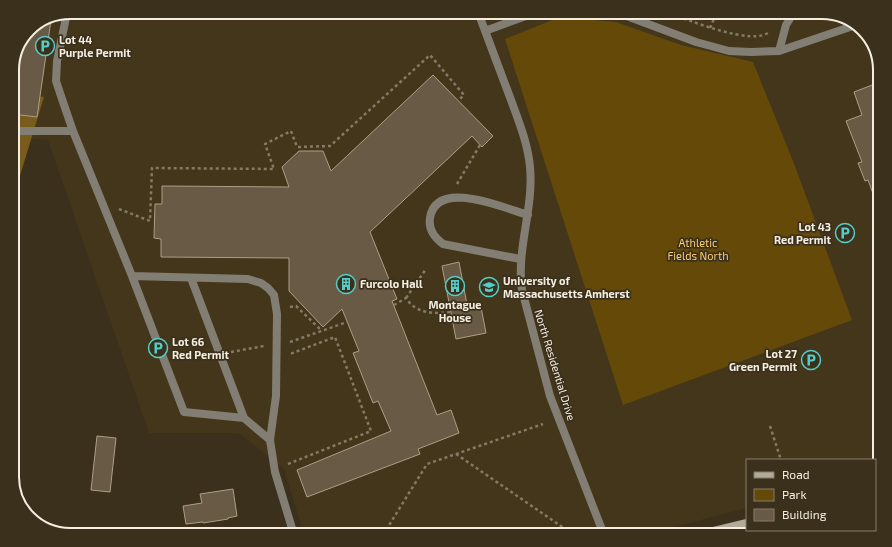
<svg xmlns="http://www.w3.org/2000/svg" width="892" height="547" viewBox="0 0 892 547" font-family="'Exo 2',sans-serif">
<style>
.built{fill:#44361a}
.green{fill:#644909}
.forest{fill:#795c1d}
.building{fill:#685a45;stroke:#ad9e88}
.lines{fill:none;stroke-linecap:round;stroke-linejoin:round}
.path{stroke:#837a68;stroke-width:2.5;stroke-dasharray:3 3;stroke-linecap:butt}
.service{stroke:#837e74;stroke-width:8}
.minor{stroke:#837e74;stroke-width:8}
.secondary{stroke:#b1aa99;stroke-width:8}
.labels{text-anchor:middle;stroke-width:3.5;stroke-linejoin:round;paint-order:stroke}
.poi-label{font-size:11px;font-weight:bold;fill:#f4ede0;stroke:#3b301c;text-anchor:start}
.park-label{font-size:11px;fill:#facd76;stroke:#3b301c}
.street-label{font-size:11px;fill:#f4ede0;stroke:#3b301c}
.rim{fill:none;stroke:#f4ede0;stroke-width:2}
</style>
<rect width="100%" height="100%" fill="#3b301c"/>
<path class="built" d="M70 12H822L851 20 872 41 880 66V473L875 474V460H747V508L643 535H304L284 469 239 433H149L48 140 12 137V66L29 29Z"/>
<path class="green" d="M560 17 616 22 681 45 753 62 793 161 852 320 623 405 505 39Z"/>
<path class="forest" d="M12 93 44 97 15 192 12 193Z"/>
<path class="building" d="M51 20 37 117 12 114V66L29 30Z
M433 75 493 136 482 147 472 136 370 232 397 299 392 301 437 415 451 410 459 433 418 449 420 454 307 497 297 470 391 431 378 401 373 403 353 353 359 351 342 309 323 327 289 291V258L161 257V239L154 238 155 204H162V186L289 187 282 167 299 151H323L331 171Z
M880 82V207H878L868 180 865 181 858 163 862 162 846 121 862 115 854 92Z
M459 262 468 310 481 307 486 333 456 339 442 266Z
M97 436 116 438 110 492 91 490Z
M233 489 237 516 228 518V519L203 523V522L186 524 183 506 202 503 200 494Z"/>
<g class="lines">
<path class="path" d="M667 12C685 19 756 48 770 31
M767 12 775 16
M710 28 717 12
M457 184 480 145
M119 209 150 221 152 168 274 169 265 144 291 131 297 147 330 146 430 55 464 95 458 101
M406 298 426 269
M394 305 406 298C416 314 434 314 451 312
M290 307 296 306 322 331
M290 342 347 322
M231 352 264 346
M770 426 781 460
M456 454 574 535
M288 464 371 431 335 337 290 354
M383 535 427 464 543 424"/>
<path class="service" d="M478 12C489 41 500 71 511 100 519 122 528 144 530 167 534 209 516 249 522 290L550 396 604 535
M616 12 696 42 729 51 751 52 779 51 856 25
M67 13 57 61 56 81 62 99 73 131 132 276 248 279 261 283 268 288 274 295 277 314 276 396 270 440 275 472 294 535
M485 31 537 12
M779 51 786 25 794 12
M12 131H73
M520 259 443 244C435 238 428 230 430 218 436 178 504 208 528 215
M132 276 184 412 244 418
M191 278 244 418 270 440"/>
<path class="minor" d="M736 526 738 535"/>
<path class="secondary" d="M875 488H877
M697 535 747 523"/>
</g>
<defs>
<g id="parking-ring" transform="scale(1)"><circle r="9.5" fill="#3b301c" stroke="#54cdc8" stroke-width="1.5"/><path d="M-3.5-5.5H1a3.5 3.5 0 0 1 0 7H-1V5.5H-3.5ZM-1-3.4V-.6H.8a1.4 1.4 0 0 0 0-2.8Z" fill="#54cdc8"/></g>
<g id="building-ring" transform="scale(1)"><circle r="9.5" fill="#3b301c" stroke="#54cdc8" stroke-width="1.5"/><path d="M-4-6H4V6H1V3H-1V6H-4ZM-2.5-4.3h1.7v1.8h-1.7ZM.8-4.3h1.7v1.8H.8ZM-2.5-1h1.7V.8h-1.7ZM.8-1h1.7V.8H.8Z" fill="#54cdc8"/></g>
<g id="university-ring" transform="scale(1)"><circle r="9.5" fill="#3b301c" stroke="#54cdc8" stroke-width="1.5"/><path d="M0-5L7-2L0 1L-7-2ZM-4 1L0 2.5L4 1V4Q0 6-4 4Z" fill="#54cdc8"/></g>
</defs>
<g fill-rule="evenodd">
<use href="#parking-ring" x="45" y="46"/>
<use href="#parking-ring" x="845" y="233"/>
<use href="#building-ring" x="346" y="284"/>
<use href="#building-ring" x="455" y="286"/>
<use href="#university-ring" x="489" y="287"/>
<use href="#parking-ring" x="158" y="348"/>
<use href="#parking-ring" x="811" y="360"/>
</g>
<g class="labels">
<g class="poi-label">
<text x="59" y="44">Lot 44<tspan x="59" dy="13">Purple Permit</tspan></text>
<text x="831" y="231" text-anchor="end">Lot 43<tspan x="831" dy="13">Red Permit</tspan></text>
<text x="503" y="285">University of<tspan x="503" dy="13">Massachusetts Amherst</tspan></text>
<text x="360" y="288">Furcolo Hall</text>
<text x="455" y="309" text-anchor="middle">Montague<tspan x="455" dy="13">House</tspan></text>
<text x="172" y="346">Lot 66<tspan x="172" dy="13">Red Permit</tspan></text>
<text x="797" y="358" text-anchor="end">Lot 27<tspan x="797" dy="13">Green Permit</tspan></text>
</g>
<g class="park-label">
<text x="698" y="247">Athletic<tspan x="698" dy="13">Fields North</tspan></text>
</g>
<g class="street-label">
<text transform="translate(555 365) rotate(73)" y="4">North Residential Drive</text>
</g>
</g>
<path d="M0 0H892V547H0ZM70 19H822A51 51 0 0 1 873 70V477A51 51 0 0 1 822 528H70A51 51 0 0 1 19 477V70A51 51 0 0 1 70 19Z" fill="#3b301c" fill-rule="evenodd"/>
<path class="rim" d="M70 19H822A51 51 0 0 1 873 70V477A51 51 0 0 1 822 528H70A51 51 0 0 1 19 477V70A51 51 0 0 1 70 19Z"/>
<rect x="746" y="459" width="130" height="72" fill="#3b301c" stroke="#857c6a"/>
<rect x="754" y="472" width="20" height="6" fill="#b1aa99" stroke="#857c6a"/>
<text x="782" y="479" font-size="12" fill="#f4ede0">Road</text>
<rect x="754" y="489" width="20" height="12" fill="#644909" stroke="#857c6a"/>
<text x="782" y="499" font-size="12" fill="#f4ede0">Park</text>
<rect x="754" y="509" width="20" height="12" fill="#685a45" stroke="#857c6a"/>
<text x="782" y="519" font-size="12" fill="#f4ede0">Building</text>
</svg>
